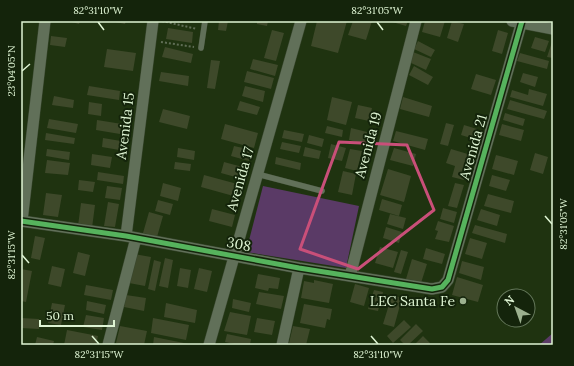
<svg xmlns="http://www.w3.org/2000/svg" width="574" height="366" viewBox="0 0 574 366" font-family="Lora,serif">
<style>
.green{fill:#5a3a66}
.building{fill:#3e492a}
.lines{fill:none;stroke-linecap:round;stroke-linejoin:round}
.service-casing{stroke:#39472f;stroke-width:6}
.minor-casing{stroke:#39472f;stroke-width:12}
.path{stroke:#606e56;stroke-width:2;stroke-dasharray:2 2;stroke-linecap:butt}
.service{stroke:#617059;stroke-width:5.5}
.minor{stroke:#617059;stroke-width:11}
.cycleway-casing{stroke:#14240b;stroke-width:8}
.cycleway{stroke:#56b35d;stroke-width:5}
.marked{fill:none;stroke:#c94f79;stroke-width:3;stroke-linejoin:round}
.ticks{fill:none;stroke:#dff5d4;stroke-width:1.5}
.poi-dot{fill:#9cb18f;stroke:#14240b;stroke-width:1.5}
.labels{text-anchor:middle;stroke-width:4;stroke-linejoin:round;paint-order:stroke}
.street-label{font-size:14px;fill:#dff5d4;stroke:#14240b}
.poi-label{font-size:14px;fill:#dff5d4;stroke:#14240b;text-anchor:end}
.neatline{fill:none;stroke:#dff5d4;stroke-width:1.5}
.ticks-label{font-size:10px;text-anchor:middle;fill:#dff5d4}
</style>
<rect width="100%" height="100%" fill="#1f3310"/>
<path class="green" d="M263 186 359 206 346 268 246 252Z
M553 333V345H539Z"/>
<path class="building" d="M68 21H80L79 24Z
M111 21H126L125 24Z
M219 21H228L226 31 218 30Z
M257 21H268L267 26 257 24Z
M317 21H347L338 53 311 46Z
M353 21H372L366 40 348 35Z
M389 21H408L406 26Z
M425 21H445L440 37 422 32Z
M452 21 464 24 458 42 447 38Z
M168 28 193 32 192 43 166 39Z
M272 30 284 33 276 61 264 58Z
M498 30 508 33 502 54 492 51Z
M51 36 67 38 65 47 50 45Z
M535 37 549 41 545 52 531 48Z
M553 39V58L547 57Z
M418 41 435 50 431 57 414 49Z
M165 47 193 54 191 63 162 57Z
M107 49 136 53 133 71 104 67Z
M413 52 431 59 426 70 409 62Z
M520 53 549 61 547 69 517 61Z
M253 59 278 65 275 76 250 69Z
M211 60 220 61 215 89 207 88Z
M414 66 433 77 428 85 409 75Z
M247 71 274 78 271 89 244 82Z
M161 72 189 76 188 86 159 81Z
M523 73 538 77 535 87 520 82Z
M476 74 496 80 491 95 471 89Z
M89 86 120 91 119 100 87 95Z
M245 86 265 91 263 102 242 96Z
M529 89 547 94 543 106 510 97 512 90 528 95Z
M54 96 74 100 73 108 52 105Z
M332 97 352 102 346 125 327 120Z
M403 97 432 106 429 117 400 109Z
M510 100 547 111 544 119 507 109Z
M240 101 260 107 257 115 237 110Z
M89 102 102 104 101 116 88 114Z
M358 105 372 108 369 121 355 118Z
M163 109 190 116 187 129 159 122Z
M505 113 525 119 523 126 503 120Z
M49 119 78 124 76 133 47 128Z
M97 120 122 124 120 134 96 130Z
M446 123 454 125 448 146 440 144Z
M21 124H22L24 170H21Z
M225 124 258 133 254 148 221 139Z
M502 124 524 130 521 141 499 135Z
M464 125 477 129 474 139 461 135Z
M327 126 343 130 342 137 325 133Z
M351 128 367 132 364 144 349 140Z
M284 130 304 134 302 142 282 138Z
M396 131 428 139 425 150 393 141Z
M46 133 75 138 74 144 45 140Z
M309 135 324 139 322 147 307 143Z
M103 138 127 142 125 151 102 147Z
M282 142 301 146 299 153 280 149Z
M331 144 346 148 342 161 328 158Z
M234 146 252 150 249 161 231 156Z
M305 147 321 151 319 159 303 156Z
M178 148 195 151 194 160 177 157Z
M394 148 416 154 413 166 390 160Z
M47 149 70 152 69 160 46 156Z
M350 149 362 151 357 171 345 168Z
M451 149 471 155 464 180 452 177 455 166 446 163Z
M535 153 548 157 543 174 530 170Z
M92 154 112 157 110 168 91 165Z
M496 155 518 161 514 175 492 169Z
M276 157 301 163 300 170 275 164Z
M47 160 70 163 68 175 45 173Z
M175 162 191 164 190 171 174 169Z
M224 162 250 169 246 180 221 173Z
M388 169 411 176 404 202 380 195Z
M343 171 356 174 352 195 338 192Z
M98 172 124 176 123 184 97 180Z
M204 175 241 185 237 197 201 187Z
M492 175 510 180 506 191 489 186Z
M79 180 95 182 93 192 78 190Z
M163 183 181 188 178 201 160 196Z
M455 183 464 185 457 208 448 206Z
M107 186 122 188 120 200 105 198Z
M46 193 62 195 58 217 43 215Z
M488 194 514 201 511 213 484 206Z
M382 199 402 205 399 216 379 210Z
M158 200 173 204 170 215 155 211Z
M108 202 119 204 115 227 104 226Z
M81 203 95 205 92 228 78 226Z
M443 208 457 212 454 223 440 219Z
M212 209 235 215 232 227 209 221Z
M481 209 500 215 497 226 477 220Z
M149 212 163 216 157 237 143 233Z
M390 214 406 218 403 229 387 224Z
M438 221 454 226 449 242 435 239 438 231 435 230Z
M475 225 507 234 505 243 472 233Z
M386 227 402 232 399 243 383 238Z
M35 236 45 238 40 260 31 258Z
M470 238 487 243 482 259 465 254Z
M380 247 398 252 393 268 375 263Z
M426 248 445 254 442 264 423 259Z
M401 250 408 252 401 274 394 272Z
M78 252 90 255 85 276 73 273Z
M134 254 151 257 145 286 129 283Z
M165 258 173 260 168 288 159 286Z
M412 259 427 264 421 283 406 279Z
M154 260 161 262 155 291 148 289Z
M462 261 484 267 481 280 459 273Z
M52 266 65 269 61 287 48 284Z
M180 268 191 270 188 288 177 286Z
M199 268 212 271 207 292 194 289Z
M21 269 32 271 26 302 21 301Z
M258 274 280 278 278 289 269 288 268 291 255 288Z
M457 277 483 285 478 302 452 295Z
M314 280 333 284 329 303 301 298 304 281 314 283Z
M355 284 369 288 364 306 350 302Z
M86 285 113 290 111 300 84 295Z
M374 290 383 292 378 311 368 309Z
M259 292 284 296 281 309 256 304Z
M126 295 146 298 144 311 124 307Z
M392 295 402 298 394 327 383 324Z
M233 299 251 303 249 312 232 308Z
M87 301 106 305 104 314 86 310Z
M52 303 65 305 61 325 48 323Z
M166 303 197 310 195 323 164 317Z
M304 304 332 309 330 320 327 319 325 328 300 323Z
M230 312 251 316 247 335 224 331Z
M86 315 104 318 102 330 83 327Z
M21 318 39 319V329L21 328Z
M153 318 189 325 186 340 151 333Z
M257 318 275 321 272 335 254 332Z
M404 320 411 327 393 343 387 336Z
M416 324 423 331 408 345H405L400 340Z
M120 326 147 331 144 345H124L116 343Z
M293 326 310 329 306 345 289 343Z
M67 330 98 336 96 345H64Z
M227 334 251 339 250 345H239L225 342Z
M423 336 430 343 428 345H414Z
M37 337 54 341 53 345H35Z
M154 337 189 344V345H153Z"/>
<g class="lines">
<g class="service-casing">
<path id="service" d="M201 48 205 21
M257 174 322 191"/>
</g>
<g class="minor-casing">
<path id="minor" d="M512 21 553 29
M21 221 126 236 299 268 432 289 442 287 448 280 522 21
M22 221 45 21
M126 236 153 21
M350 276 416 21
M108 345 136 238
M209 345 301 21
M282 345 299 268"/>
</g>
<path class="path" d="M162 21 197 29
M161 42 194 47"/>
<use href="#service" class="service"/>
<use href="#minor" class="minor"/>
<g class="cycleway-casing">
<path id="cycleway" d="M21 221 126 236 299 268 432 289 442 287 448 280 522 21"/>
</g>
<use href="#cycleway" class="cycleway"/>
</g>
<path class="marked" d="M339 142 407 145 434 210 358 269 300 249Z"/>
<path class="ticks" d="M98 22 104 30M377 22 383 30M22 71 30 64M545 216 552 224M22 255 29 263M92 336 99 344M371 336 378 344"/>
<circle class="poi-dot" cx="463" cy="301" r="4"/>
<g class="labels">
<g class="street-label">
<text transform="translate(125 126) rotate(-83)" y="5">Avenida 15</text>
<text transform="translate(368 145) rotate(-75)" y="5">Avenida 19</text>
<text transform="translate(473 147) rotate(-74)" y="5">Avenida 21</text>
<text transform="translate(240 179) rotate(-74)" y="5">Avenida 17</text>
<text transform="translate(239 244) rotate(11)" y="5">308</text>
</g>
<g class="poi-label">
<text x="455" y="306">LEC Santa Fe</text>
</g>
</g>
<rect width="574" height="366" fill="none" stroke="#14240b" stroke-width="44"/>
<g transform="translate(516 308) rotate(319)"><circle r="19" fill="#14240b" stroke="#65785b"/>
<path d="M0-3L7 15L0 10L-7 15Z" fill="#9cb18f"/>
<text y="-6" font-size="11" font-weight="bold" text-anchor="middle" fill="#dff5d4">N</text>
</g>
<path d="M40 320v6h74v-6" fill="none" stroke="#dff5d4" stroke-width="2"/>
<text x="46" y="320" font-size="12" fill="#dff5d4" stroke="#14240b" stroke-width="3" paint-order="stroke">50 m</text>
<rect x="22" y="22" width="530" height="322" class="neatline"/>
<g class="ticks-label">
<text x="98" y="14">82°31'10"W</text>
<text x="377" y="14">82°31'05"W</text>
<text transform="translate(11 71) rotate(-90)" y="4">23°04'05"N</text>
<text transform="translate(563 224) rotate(-90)" y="4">82°31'05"W</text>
<text transform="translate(11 255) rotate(-90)" y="4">82°31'15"W</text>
<text x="99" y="358">82°31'15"W</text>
<text x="378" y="358">82°31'10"W</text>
</g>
</svg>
